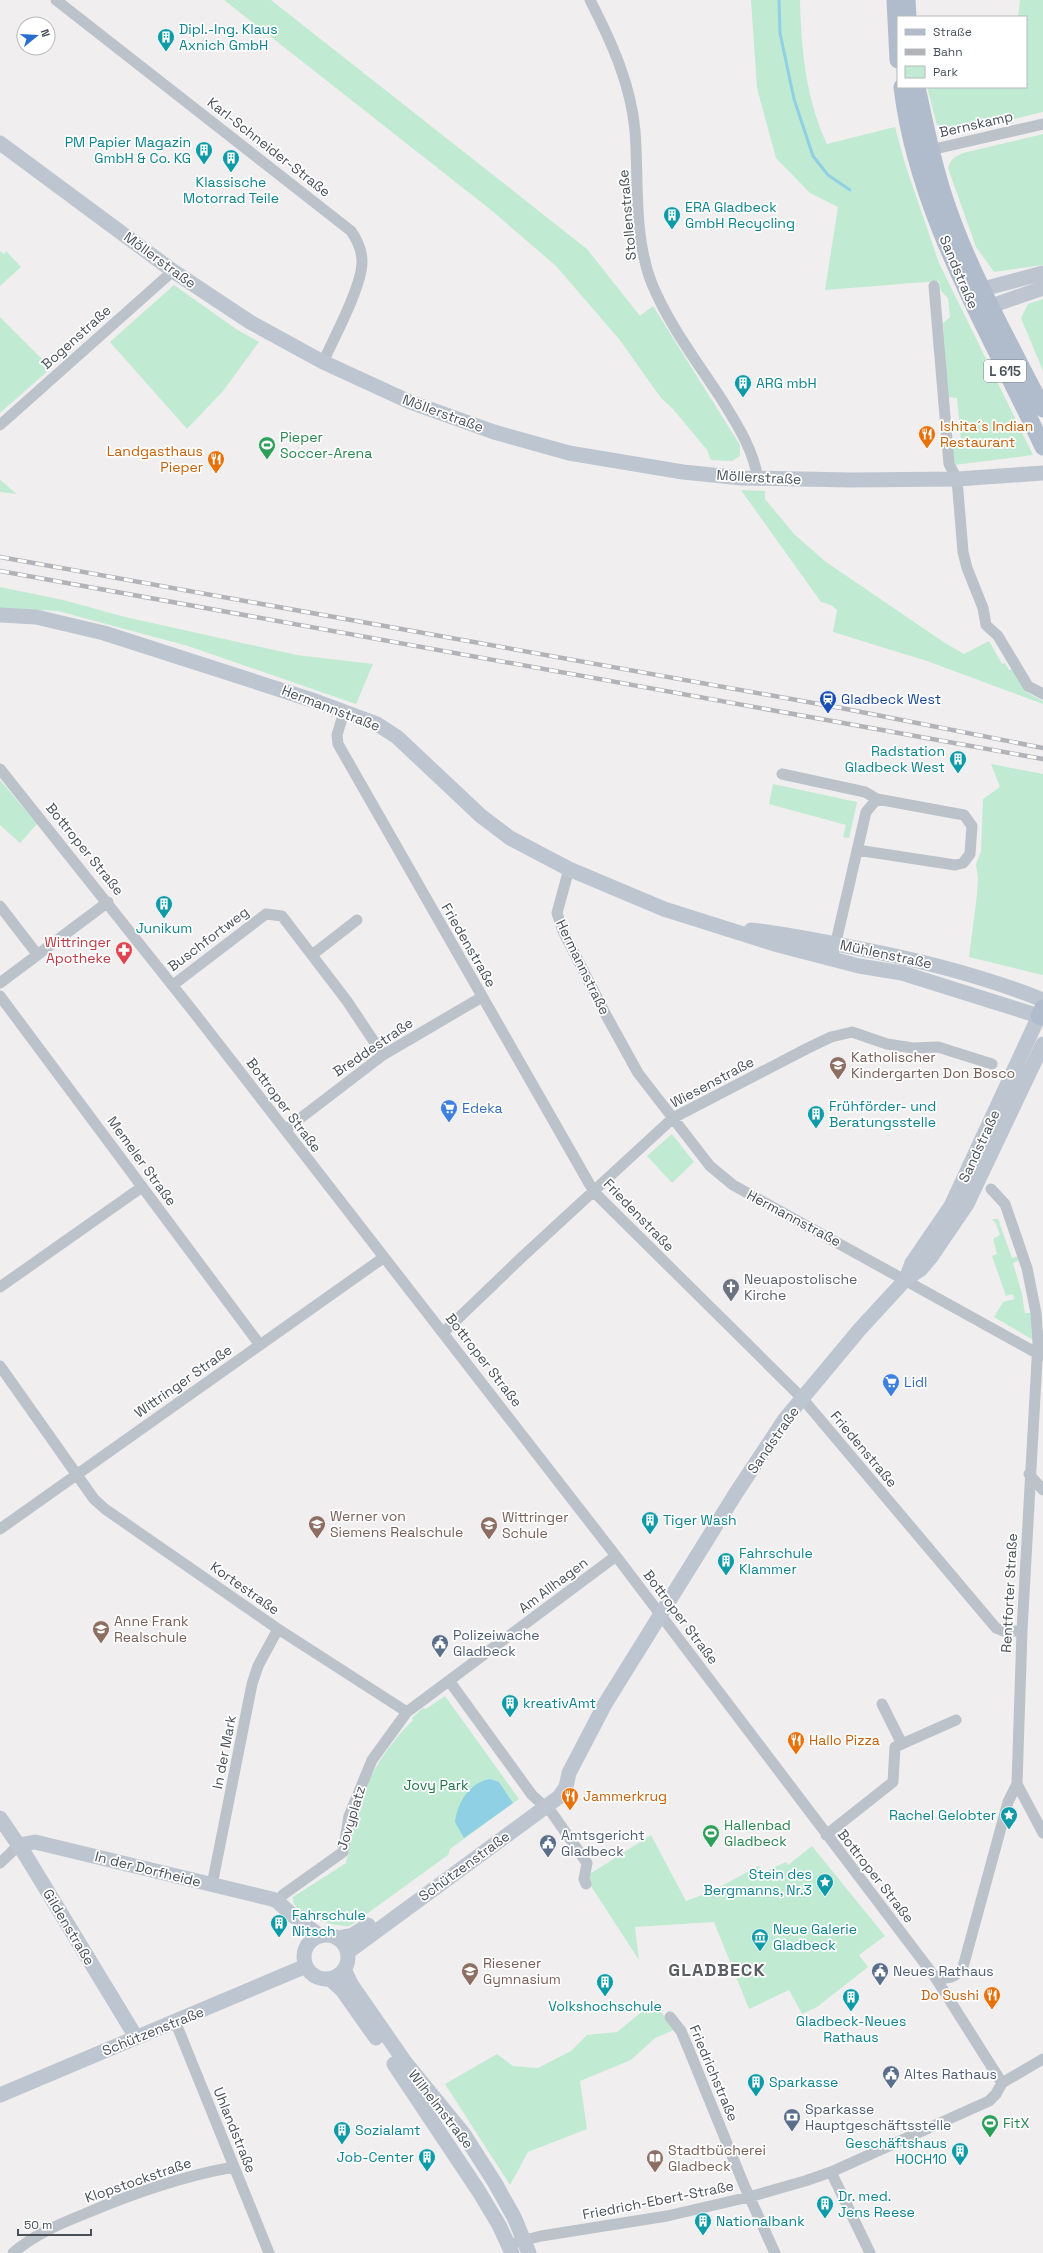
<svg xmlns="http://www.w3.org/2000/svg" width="1043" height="2253" viewBox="0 0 1043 2253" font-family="'Space Grotesk',sans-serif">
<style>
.green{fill:#c0ebd2}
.water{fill:#90d0e4}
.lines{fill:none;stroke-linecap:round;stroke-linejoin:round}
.stream{stroke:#90d0e4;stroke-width:3}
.street{stroke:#bbc2ca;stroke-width:11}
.secondary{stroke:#bdc6d0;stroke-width:15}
.primary{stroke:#b0bccb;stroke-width:17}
.rail-casing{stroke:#b1b3b8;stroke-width:4.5}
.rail{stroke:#fff;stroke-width:3;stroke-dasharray:9;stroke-linecap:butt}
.labels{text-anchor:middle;stroke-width:3.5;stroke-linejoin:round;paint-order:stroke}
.shield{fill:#fff;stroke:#7f858c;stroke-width:1}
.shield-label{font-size:13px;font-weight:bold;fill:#48515a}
.culture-label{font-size:14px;fill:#0d838f;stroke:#fff;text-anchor:start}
.street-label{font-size:14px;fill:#48515a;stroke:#fff}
.food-label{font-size:14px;fill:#c56008;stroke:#fff;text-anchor:start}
.leisure-label{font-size:14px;fill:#27864d;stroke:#fff;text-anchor:start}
.transit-label{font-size:14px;fill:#164399;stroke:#fff;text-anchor:start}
.health-label{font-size:14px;fill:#be3a42;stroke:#fff;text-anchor:end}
.education-label{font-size:14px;fill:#785e54;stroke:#fff;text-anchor:start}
.shop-label{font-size:14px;fill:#366cbe;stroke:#fff;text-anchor:start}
.worship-label{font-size:14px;fill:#5b616d;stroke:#fff;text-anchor:start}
.service-label{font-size:14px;fill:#4e5e75;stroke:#fff;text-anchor:start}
.park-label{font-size:14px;fill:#1e754c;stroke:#fff}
.district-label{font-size:18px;font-weight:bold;letter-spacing:1px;fill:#5b5e62;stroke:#fff}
</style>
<rect width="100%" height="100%" fill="#f0eeee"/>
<path class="green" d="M224 0H271L587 249 640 316 653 306 740 445V456L732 461 711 460 707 450 673 409 661 398 619 339 556 266 491 210Z
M751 0H800C801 48 806 100 827 144L895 127 906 167 939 263 1033 455 954 465 950 443 961 442 957 398 948 397 943 323 950 317 948 298 941 291 939 281 825 290 838 207 810 193 776 158 757 88Z
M1020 0H1043V112C1018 117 958 138 937 125L927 87H1026V17H1018Z
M1043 134V265L994 272 976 247 948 168C951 159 954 157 963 153Z
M0 251 4 254 6 251 21 267 0 286Z
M174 285 236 329 259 342 223 391 187 429 110 342Z
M1043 299V371L1021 318 1028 304Z
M0 317 51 368 0 413Z
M0 480 17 494 0 492Z
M741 490 765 491V499L795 535 826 562 945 643 964 654 989 641 1002 664 1005 663 1009 670 1012 669 1028 693 1043 701V704L927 661 833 632 837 610 831 605 821 602Z
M0 587 63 600 125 617 297 655 373 664 356 704 188 646 58 611 0 608Z
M991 764 1043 774V975L969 957 977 895 978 879 976 864 981 852 983 799 1000 787Z
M0 780 37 824 20 843 0 825Z
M773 784 857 802 849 838 843 837 846 825 769 804Z
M672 1134 694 1162 672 1183 647 1156Z
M992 1219H998L1012 1258 1019 1256 1020 1260 1013 1263 1022 1294 1025 1313H1032L1035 1341 994 1317 1003 1302 1014 1299 1013 1294 1006 1296 992 1256 997 1254 993 1239 1000 1235 996 1224Z
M445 1696 519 1799 450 1849 448 1855 350 1926C336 1927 290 1916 293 1897L346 1863C351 1843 353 1822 360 1803 370 1771 390 1743 413 1720L412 1718 423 1708 426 1709Z
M651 1835 686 1901 710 1892 759 1866 764 1872 786 1862 788 1865 812 1846 885 1936 859 1955 868 1967 817 2007 802 2014 789 1990 749 2009 714 1922 635 1927 639 1960 585 1877Z
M654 2002 674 2030 655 2038 631 2060 580 2081 587 2129 528 2152 510 2185 445 2084 497 2054 513 2066 538 2068 571 2051 587 2035 617 2032Z"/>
<path class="water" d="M490 1779 499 1782 513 1803 464 1838 455 1822C457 1803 470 1782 490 1779Z"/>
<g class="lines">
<path class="stream" d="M779 0 780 33 794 99 813 156 828 175 850 190"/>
<path class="street" d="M56 0 351 231C358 241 362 250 362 262 362 286 334 338 323 362
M590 0C611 41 631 84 635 131 639 181 633 236 652 284 669 325 698 363 722 400 738 426 753 449 758 479
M926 151 1043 124
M934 286 949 464 957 479 963 552 967 568 983 608 986 625 998 636 1028 686 1043 694
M0 425 173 271
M344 712 337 735 338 744 594 1192 802 1398 996 1628 1003 1631H1022
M0 769 196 1015 616 1556 935 1977 1002 2083
M782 774 865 792 877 799 964 815 972 826 970 854 963 863 955 865 857 850
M569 869 557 913 563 931 606 1015 638 1073 710 1166 733 1185 760 1200 1042 1356
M0 906 37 954
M312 955 357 920
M832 959 866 812 877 799
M0 983 108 902
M173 985 266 914 282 916 347 1001 383 1055
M0 996 260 1345
M285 1130 383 1055 482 997
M0 1287 142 1187
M444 1332 521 1258 673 1118 808 1048 831 1037 852 1032 887 1044 913 1048 938 1047 992 1064
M0 1366 77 1475 94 1499 105 1509 275 1627 407 1712
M1029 1474 1043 1490
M0 1529 383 1258
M450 1682 532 1795 552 1813 587 1863 584 1879 586 1884
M882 1704 902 1744
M1017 1784 1043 1833
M826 1835 893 1782 895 1747 956 1720
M0 1863 19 1845
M212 1885 252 1684 258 1666 278 1629
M277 1901 284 1894 343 1852 349 1816 372 1760 407 1712 616 1556
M935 1977C947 1979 955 1979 963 1967L1008 1802 1017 1784 1022 1631 1038 1342 1036 1313 1027 1268 1005 1204 991 1189
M670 2017 681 2031 689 2050 744 2185 775 2253
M175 2021 269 2253
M831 2172 870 2253
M517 2242 541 2236 667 2216 749 2197 805 2181 831 2172 989 2101 996 2094 1002 2083 1043 2059
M13 2253C34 2235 57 2225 82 2215 131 2194 182 2176 234 2167"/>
<path class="secondary" d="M0 143 173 271 250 322 323 362 410 402 494 432 569 453 683 472 742 478 851 480 957 479 1043 473
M1043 273 983 289 973 302 991 306 1043 288
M0 615 36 617 104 633 315 701 377 724 397 737 481 816 510 838 569 869 664 909 778 945 859 966 902 973 1039 1016 951 1206 912 1263 906 1279
M751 930C786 934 821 941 856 948 920 960 983 976 1043 1000
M0 1818 26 1856 136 2037
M19 1845 35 1842 272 1899 277 1901 291 1914 320 1936
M304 1957a22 22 0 1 1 44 0a22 22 0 1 1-44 0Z
M338 1938 353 1935 368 1925
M348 1952 559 1797 566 1787 569 1773 605 1704 736 1493 785 1419 860 1329 906 1279 921 1269 931 1257 967 1204 1043 1044
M344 1969 351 1984 405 2062 463 2133 495 2183 514 2217 529 2253
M330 1979 342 1990 376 2038
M394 2064 478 2190 499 2225 512 2253
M0 2095 306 1966"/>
<path class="primary" d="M895 0 898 60
M907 0 908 17
M902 87C917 215 990 332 1043 447
M917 87C926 128 934 169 948 208 972 277 1010 343 1043 409
M1043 1008 1039 1016 1043 1017"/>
<g class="rail-casing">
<path id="rail" d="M0 557 841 708 1043 748
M0 571 1043 759"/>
</g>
<use href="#rail" class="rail"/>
</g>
<defs>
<g id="building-pin" transform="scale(0.9)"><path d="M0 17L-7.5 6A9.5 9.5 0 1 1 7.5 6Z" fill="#0f9aa8" stroke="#fff"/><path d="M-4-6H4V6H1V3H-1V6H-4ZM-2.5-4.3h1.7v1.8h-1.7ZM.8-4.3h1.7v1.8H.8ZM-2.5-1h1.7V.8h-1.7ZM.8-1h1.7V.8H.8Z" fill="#fff"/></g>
<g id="restaurant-pin" transform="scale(0.9)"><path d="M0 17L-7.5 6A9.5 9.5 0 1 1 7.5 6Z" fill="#e8710a" stroke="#fff"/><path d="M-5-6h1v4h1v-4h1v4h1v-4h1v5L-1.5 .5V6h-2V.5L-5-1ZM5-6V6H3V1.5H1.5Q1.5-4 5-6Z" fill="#fff"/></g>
<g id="stadium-pin" transform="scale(0.9)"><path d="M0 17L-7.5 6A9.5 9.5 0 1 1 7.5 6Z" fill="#2e9e5b" stroke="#fff"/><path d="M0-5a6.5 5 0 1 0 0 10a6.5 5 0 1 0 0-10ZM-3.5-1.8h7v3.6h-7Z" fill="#fff"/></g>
<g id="station-pin" transform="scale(0.9)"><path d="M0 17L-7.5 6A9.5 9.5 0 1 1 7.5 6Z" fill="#1a4fb4" stroke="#fff"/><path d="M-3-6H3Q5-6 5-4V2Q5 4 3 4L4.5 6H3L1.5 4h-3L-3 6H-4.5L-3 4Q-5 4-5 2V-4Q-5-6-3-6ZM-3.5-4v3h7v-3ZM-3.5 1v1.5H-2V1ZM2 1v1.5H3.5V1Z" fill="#fff"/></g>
<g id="pharmacy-pin" transform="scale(0.9)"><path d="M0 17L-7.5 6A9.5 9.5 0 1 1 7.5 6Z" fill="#e0444e" stroke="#fff"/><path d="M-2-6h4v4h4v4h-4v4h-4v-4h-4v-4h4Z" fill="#fff"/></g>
<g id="school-pin" transform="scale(0.9)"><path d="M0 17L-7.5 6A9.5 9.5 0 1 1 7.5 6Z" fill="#8d6e63" stroke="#fff"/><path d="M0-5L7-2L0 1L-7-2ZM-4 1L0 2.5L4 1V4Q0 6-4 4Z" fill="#fff"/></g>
<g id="supermarket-pin" transform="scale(0.9)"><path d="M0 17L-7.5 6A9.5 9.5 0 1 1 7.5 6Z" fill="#3f7fe0" stroke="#fff"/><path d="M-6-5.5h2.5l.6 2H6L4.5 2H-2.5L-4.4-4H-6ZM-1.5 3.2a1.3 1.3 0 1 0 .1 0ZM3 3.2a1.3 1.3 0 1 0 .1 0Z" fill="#fff"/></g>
<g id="church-pin" transform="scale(0.9)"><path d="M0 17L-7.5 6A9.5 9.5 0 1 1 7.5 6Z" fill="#6b7280" stroke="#fff"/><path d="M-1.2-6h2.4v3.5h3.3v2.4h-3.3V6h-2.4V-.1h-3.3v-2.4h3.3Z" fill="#fff"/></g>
<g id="civic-pin" transform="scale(0.9)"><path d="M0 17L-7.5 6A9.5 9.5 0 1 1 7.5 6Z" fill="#5c6f8a" stroke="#fff"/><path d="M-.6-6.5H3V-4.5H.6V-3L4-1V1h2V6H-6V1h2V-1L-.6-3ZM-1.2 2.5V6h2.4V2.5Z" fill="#fff"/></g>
<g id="sight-pin" transform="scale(0.9)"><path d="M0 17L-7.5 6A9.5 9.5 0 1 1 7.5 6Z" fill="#0f9aa8" stroke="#fff"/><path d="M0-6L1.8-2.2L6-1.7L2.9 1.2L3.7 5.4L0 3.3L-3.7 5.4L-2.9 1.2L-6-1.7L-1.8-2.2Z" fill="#fff"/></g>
<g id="museum-pin" transform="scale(0.9)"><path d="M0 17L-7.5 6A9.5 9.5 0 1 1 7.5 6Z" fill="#0f9aa8" stroke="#fff"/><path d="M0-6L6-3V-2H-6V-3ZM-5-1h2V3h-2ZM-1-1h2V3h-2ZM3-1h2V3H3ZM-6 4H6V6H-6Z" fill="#fff"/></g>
<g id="bank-pin" transform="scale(0.9)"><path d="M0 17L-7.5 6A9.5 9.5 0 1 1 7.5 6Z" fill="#5c6f8a" stroke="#fff"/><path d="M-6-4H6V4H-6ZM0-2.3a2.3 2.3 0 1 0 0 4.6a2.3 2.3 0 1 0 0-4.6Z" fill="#fff"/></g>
<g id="library-pin" transform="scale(0.9)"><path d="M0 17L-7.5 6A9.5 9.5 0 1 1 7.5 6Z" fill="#8d6e63" stroke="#fff"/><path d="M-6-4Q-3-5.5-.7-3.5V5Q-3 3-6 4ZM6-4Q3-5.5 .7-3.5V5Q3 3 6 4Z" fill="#fff"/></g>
</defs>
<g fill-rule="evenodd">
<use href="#building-pin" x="166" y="37"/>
<use href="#building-pin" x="204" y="150"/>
<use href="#building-pin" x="231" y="158"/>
<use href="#building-pin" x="672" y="215"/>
<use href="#building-pin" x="743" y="383"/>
<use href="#restaurant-pin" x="927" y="434"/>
<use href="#stadium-pin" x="267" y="445"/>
<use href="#restaurant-pin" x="216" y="459"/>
<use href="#station-pin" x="828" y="699"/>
<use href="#building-pin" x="958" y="759"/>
<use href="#building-pin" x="164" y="904"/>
<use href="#pharmacy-pin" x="124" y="950"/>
<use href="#school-pin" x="838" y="1065"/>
<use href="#supermarket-pin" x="449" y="1108"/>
<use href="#building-pin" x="816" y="1114"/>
<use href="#church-pin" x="731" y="1287"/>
<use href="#supermarket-pin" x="891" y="1382"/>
<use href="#building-pin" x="650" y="1520"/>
<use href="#school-pin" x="317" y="1524"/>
<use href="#school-pin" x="489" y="1525"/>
<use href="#building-pin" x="726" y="1561"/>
<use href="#school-pin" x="101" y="1629"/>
<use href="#civic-pin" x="440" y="1643"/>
<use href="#building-pin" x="510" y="1703"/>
<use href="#restaurant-pin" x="796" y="1740"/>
<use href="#restaurant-pin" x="570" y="1796"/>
<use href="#sight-pin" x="1009" y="1815"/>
<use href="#stadium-pin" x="711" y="1833"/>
<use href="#civic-pin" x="548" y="1843"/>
<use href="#sight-pin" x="825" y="1882"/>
<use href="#building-pin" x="279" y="1923"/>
<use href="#museum-pin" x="760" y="1937"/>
<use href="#school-pin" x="470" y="1971"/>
<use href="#civic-pin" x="880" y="1971"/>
<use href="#building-pin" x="605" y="1982"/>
<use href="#restaurant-pin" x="992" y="1995"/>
<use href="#building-pin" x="851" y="1997"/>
<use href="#civic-pin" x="891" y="2074"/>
<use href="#building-pin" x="756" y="2082"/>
<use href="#bank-pin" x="792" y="2117"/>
<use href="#stadium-pin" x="990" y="2123"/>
<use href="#building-pin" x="342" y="2130"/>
<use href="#building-pin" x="960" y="2151"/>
<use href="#building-pin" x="427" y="2157"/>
<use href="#library-pin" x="655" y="2158"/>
<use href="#building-pin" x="825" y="2204"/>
<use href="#building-pin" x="703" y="2221"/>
</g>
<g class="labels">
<rect class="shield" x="984" y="360" width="42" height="22" rx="3"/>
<g class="shield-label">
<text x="1005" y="376">L 615</text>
</g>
<g class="culture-label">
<text x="179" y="34">Dipl.-Ing. Klaus<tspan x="179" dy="16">Axnich GmbH</tspan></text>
<text x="191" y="147" text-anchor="end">PM Papier Magazin<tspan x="191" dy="16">GmbH &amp; Co. KG</tspan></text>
<text x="231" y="187" text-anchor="middle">Klassische<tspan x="231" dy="16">Motorrad Teile</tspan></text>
<text x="685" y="212">ERA Gladbeck<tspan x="685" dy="16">GmbH Recycling</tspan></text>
<text x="756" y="388">ARG mbH</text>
<text x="945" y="756" text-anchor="end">Radstation<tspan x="945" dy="16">Gladbeck West</tspan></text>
<text x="164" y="933" text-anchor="middle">Junikum</text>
<text x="829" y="1111">Frühförder- und<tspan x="829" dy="16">Beratungsstelle</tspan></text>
<text x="663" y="1525">Tiger Wash</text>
<text x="739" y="1558">Fahrschule<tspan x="739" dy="16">Klammer</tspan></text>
<text x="523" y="1708">kreativAmt</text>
<text x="996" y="1820" text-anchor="end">Rachel Gelobter</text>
<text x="812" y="1879" text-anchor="end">Stein des<tspan x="812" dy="16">Bergmanns, Nr.3</tspan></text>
<text x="292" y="1920">Fahrschule<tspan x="292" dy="16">Nitsch</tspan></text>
<text x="773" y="1934">Neue Galerie<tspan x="773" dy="16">Gladbeck</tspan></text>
<text x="605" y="2011" text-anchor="middle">Volkshochschule</text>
<text x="851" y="2026" text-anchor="middle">Gladbeck-Neues<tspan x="851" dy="16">Rathaus</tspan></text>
<text x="769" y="2087">Sparkasse</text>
<text x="355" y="2135">Sozialamt</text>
<text x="947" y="2148" text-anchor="end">Geschäftshaus<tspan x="947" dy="16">HOCH10</tspan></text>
<text x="414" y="2162" text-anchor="end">Job-Center</text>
<text x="838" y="2201">Dr. med.<tspan x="838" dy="16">Jens Reese</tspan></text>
<text x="716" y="2226">Nationalbank</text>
</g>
<g class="street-label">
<text transform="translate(976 124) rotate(-13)" y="5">Bernskamp</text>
<text transform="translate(269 147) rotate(38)" y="5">Karl-Schneider-Straße</text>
<text transform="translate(627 215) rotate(-95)" y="5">Stollenstraße</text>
<text transform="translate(160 260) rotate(36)" y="5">Möllerstraße</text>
<text transform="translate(959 272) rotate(67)" y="5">Sandstraße</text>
<text transform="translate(76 337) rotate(-42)" y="5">Bogenstraße</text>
<text transform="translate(443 413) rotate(20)" y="5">Möllerstraße</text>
<text transform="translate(759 477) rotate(3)" y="5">Möllerstraße</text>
<text transform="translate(331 708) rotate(21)" y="5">Hermannstraße</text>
<text transform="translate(85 849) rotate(51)" y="5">Bottroper Straße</text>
<text transform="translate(208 939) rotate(-37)" y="5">Buschfortweg</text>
<text transform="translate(469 945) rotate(60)" y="5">Friedenstraße</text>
<text transform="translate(886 954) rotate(12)" y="5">Mühlenstraße</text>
<text transform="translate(583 967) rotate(64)" y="5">Hermannstraße</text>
<text transform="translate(373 1047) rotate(-34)" y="5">Breddestraße</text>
<text transform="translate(712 1082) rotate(-28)" y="5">Wiesenstraße</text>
<text transform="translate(284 1105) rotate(53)" y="5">Bottroper Straße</text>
<text transform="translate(979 1146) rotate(-65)" y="5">Sandstraße</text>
<text transform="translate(142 1161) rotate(54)" y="5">Memeler Straße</text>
<text transform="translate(639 1215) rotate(46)" y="5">Friedenstraße</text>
<text transform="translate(794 1218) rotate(28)" y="5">Hermannstraße</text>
<text transform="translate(484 1360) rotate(52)" y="5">Bottroper Straße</text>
<text transform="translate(183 1381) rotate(-35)" y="5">Wittringer Straße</text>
<text transform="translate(773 1440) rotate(-55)" y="5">Sandstraße</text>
<text transform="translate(864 1449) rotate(50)" y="5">Friedenstraße</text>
<text transform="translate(553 1585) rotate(-37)" y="5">Am Allhagen</text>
<text transform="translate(245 1588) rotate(35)" y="5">Kortestraße</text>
<text transform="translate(1009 1593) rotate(-87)" y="5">Rentforter Straße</text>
<text transform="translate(681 1617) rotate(53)" y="5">Bottroper Straße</text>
<text transform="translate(224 1752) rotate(-79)" y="5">In der Mark</text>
<text transform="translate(351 1818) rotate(-73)" y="5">Jovyplatz</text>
<text transform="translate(464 1866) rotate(-36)" y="5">Schützenstraße</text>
<text transform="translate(148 1869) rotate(14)" y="5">In der Dorfheide</text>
<text transform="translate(876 1876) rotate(52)" y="5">Bottroper Straße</text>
<text transform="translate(69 1927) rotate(59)" y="5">Gildenstraße</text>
<text transform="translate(153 2031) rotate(-22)" y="5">Schützenstraße</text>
<text transform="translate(714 2073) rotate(67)" y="5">Friedrichstraße</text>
<text transform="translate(441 2109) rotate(52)" y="5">Wilhelmstraße</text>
<text transform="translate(235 2130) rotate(68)" y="5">Uhlandstraße</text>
<text transform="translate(138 2180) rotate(-19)" y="5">Klopstockstraße</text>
<text transform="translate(658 2200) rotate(-11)" y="5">Friedrich-Ebert-Straße</text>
</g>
<g class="food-label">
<text x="940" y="431">Ishita´s Indian<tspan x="940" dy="16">Restaurant</tspan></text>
<text x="203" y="456" text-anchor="end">Landgasthaus<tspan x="203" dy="16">Pieper</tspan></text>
<text x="809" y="1745">Hallo Pizza</text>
<text x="583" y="1801">Jammerkrug</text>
<text x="979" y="2000" text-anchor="end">Do Sushi</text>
</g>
<g class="leisure-label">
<text x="280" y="442">Pieper<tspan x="280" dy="16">Soccer-Arena</tspan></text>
<text x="724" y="1830">Hallenbad<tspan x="724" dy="16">Gladbeck</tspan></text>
<text x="1003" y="2128">FitX</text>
</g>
<g class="transit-label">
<text x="841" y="704">Gladbeck West</text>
</g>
<g class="health-label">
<text x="111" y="947">Wittringer<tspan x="111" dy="16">Apotheke</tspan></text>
</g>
<g class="education-label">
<text x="851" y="1062">Katholischer<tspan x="851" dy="16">Kindergarten Don Bosco</tspan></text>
<text x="330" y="1521">Werner von<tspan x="330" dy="16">Siemens Realschule</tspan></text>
<text x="502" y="1522">Wittringer<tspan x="502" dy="16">Schule</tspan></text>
<text x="114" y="1626">Anne Frank<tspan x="114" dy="16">Realschule</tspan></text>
<text x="483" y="1968">Riesener<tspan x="483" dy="16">Gymnasium</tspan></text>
<text x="668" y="2155">Stadtbücherei<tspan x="668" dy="16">Gladbeck</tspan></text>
</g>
<g class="shop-label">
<text x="462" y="1113">Edeka</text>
<text x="904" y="1387">Lidl</text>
</g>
<g class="worship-label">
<text x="744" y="1284">Neuapostolische<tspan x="744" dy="16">Kirche</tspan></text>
</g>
<g class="service-label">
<text x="453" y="1640">Polizeiwache<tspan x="453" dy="16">Gladbeck</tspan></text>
<text x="561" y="1840">Amtsgericht<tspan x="561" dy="16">Gladbeck</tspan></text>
<text x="893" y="1976">Neues Rathaus</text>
<text x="904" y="2079">Altes Rathaus</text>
<text x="805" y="2114">Sparkasse<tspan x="805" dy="16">Hauptgeschäftsstelle</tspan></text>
</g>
<g class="park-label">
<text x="436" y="1790">Jovy Park</text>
</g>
<g class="district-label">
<text x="717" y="1976">GLADBECK</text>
</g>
</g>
<rect x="897" y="16" width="130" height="72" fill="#ffffff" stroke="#b6b9bd"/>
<rect x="905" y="29" width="20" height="6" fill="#b0bccb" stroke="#b6b9bd"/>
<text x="933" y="36" font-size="12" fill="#48515a">Straße</text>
<rect x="905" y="49" width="20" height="6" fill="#b1b3b8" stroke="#b6b9bd"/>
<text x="933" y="56" font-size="12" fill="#48515a">Bahn</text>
<rect x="905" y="66" width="20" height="12" fill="#c0ebd2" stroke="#b6b9bd"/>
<text x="933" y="76" font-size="12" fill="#48515a">Park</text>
<g transform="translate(36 36) rotate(72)"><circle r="19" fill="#ffffff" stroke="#b6b9bd"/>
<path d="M0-3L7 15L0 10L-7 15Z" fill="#286cd1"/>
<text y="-6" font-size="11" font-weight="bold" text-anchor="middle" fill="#48515a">N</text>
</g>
<path d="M18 2229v6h73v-6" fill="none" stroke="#48515a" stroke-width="2"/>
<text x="24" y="2229" font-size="12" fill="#48515a" stroke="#ffffff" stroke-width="3" paint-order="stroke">50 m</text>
</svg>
